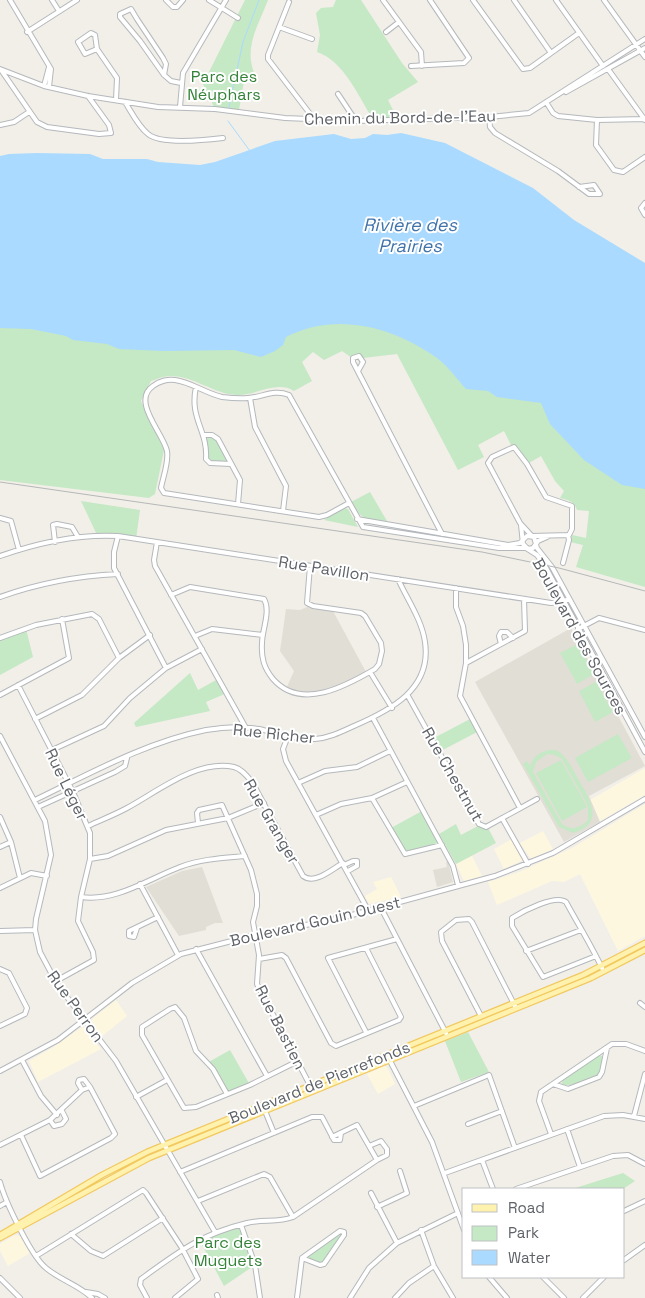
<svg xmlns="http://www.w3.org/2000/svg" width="645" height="1298" viewBox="0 0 645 1298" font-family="'Space Grotesk',sans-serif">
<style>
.commercial{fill:#fef7e0}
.education{fill:#e1ded6}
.green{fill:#c5e8c5;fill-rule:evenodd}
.water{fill:#aadaff}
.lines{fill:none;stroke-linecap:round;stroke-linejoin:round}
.stream{stroke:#aadaff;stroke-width:1}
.minor-casing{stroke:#b5b8bc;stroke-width:6}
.major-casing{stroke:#f2c960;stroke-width:7}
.minor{stroke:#fff;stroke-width:4}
.major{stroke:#fff2af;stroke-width:4.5}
.tram{stroke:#b6b7b8;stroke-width:1}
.labels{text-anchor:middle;stroke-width:4;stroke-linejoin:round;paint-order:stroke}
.park-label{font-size:16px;fill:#348238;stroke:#fff}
.street-label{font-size:16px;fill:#5f6368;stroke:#fff}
.water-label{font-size:18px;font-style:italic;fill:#4174aa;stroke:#fff}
</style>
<rect width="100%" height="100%" fill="#f1efe8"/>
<path class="commercial" d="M645 768V795L600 821 590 800Z
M645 804V936L618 951 580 874 564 882 552 881 497 905 488 882 519 872 574 847Z
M543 831 553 849 531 859 520 843Z
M512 839 523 860 504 869 494 849Z
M472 856 482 876 464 881 456 864Z
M391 877 401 897 369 904 365 896 377 889 373 882Z
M116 1000 127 1016 95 1042 101 1049 38 1082 29 1061 52 1048 82 1027 86 1028 92 1023V1019Z
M384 1066 387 1067 395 1084 378 1094 367 1074Z
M15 1235 21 1236 30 1253 8 1266 0 1251V1244Z"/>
<path class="education" d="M307 607 333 611 366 672 335 689 302 695 286 689 294 671 280 651 286 609 300 610Z
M571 628 645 766 589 796 600 822 564 842 475 682Z
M448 861 453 882 437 887 433 870 447 867 446 862Z
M202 867 223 923H215L206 927V930L179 936 146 887 182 871Z"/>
<path class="green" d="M245 0H268C258 26 243 48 255 75L244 81 239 110 214 107 203 84Z
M336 0H361L402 63 418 82 388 100 397 118 373 119C358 96 344 61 317 52L320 35 316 13 321 8 333 7Z
M0 285 373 303 645 462V587L576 567 583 545 570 542 572 535 586 538 589 511 577 510C574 501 568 500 560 498L564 491 555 481 541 456 529 463 517 447 511 445 504 431 478 445 484 457 458 470 397 354 363 358 359 355 352 358 342 351 324 360 313 352 302 362 312 381 294 391C276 380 256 396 237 395 213 394 195 376 170 376 164 376 157 379 151 381L141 401 164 450 155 494 149 498 0 480Z
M203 435 216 436 231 464 207 462Z
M370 492 387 521C366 519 362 521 351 502Z
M81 501 140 510 136 539 97 535Z
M344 508 348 509 358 527 324 520Z
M26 629 33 657 0 675V638Z
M578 644 594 674 577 684 560 653Z
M190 673 198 690 218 679 227 693 206 702 210 711 136 727 134 723Z
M596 682 613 712 595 722 579 691Z
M472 718 479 731 439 752 432 739Z
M618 734 632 758 588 782 575 758Z
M556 750C567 756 572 768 577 777 589 798 607 823 573 833L559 827 523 764 527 761 530 766C534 754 544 749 556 750ZM547 754 555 755 562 759 588 806V820C581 828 571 831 562 824L533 772 536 762Z
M561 760 587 807 562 821 536 773Z
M422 811 438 843 407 852 391 828Z
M456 824 461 835 478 826 488 828 496 843 456 864 439 834Z
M468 1032 489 1072 461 1082 445 1041Z
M230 1050 250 1085 227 1094 213 1069 207 1063Z
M600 1055 603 1057C602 1062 602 1069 599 1073 594 1079 566 1088 561 1085L563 1080Z
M623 1173 635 1181 623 1189H572Z
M241 1225 255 1265 224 1286 199 1239Z
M340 1233 342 1235 324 1262 320 1263 306 1258Z"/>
<path class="water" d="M401 133 445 143 533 188 574 220 645 263V489L622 485 584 460 550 424 541 403 497 397 488 391 466 389C457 379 448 366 437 358 394 327 336 311 286 337L283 345 275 351 261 357 234 350 164 351 119 349 107 344 73 340 66 336 31 329 0 328V156L9 154 37 153 90 154 103 159H147L158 162 200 165 215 162 275 141 334 134 351 139 365 138 373 134 387 135Z"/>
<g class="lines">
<path class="stream" d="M229 107 243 42 259 0
M228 121 250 151"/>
<g class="minor-casing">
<path id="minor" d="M10 0 51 69 49 87
M52 0 59 11
M166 0 173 7H177L183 0
M209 0 238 18
M383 0 421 52 422 66
M473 0 523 69 530 68 579 33
M514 0 551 53
M556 0 603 66
M604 0 645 57
M289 2 268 55V59L314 119
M279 27 312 39
M27 32 77 0
M386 32 399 22
M97 49 85 54 78 42 91 33 95 35 97 49 117 78 116 100
M411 66 464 63 469 58 430 0
M0 69 44 86 88 96 158 107 215 109 285 118 356 121 489 117 529 113 645 39
M608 69 645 120
M1 70 37 122 47 127 99 134 111 133 109 125 88 96
M164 75 166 64 163 58 137 19 131 9 120 14V17L140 41 164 75 171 81 181 83
M44 86 49 67
M566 92 645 48
M338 94 356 121
M125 102C132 113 138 126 148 134 161 145 206 140 223 138
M546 102 553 113 558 116 597 120 645 119
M180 107 183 73 226 0
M489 117 490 127 495 133 558 171 589 194H600L594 185 579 187
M597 120 596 145 614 170 623 172 645 157
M0 125 14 122 29 112
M645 203 641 208 645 215
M358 371 363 362 359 356 353 358V362L442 534
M196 387C189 419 208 430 206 459L210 463 231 464
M250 398 255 427 286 486 283 511
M203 435H212L218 439 240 480 238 504
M514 447 527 464 546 497 572 506V529L569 535 532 536 520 523 488 463 492 457Z
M349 503 327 515 319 517 164 493 161 488C163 477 169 462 167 451 163 433 131 401 153 386 159 381 168 379 175 380 191 382 205 393 222 397 230 398 239 399 248 398 263 397 274 389 289 395L363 527 499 548H526L537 555 545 566 645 752
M0 518 11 521 19 550
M357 519 508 545 520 543 527 536 534 537 537 548 552 567 645 737
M521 525 523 544 528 549 533 548 538 541 547 537
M118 536 114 552V568L166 668
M55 542 53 525 57 524 72 527 78 537
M157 542 154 560 155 566 246 728
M0 556C37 543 79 534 118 536L551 603 561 602 569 599
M563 563 569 540 568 535
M456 588V607L463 626 466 645V663L460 696 520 808
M171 595 190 587 264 599C271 611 262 630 262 643 261 658 264 668 273 679 301 711 346 686 375 669L379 664 382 651 381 643 365 616 361 613 313 606 307 603 310 566
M0 597C39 583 77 576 118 574
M578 629 599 618 645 630
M195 636 212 629 263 635
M0 638 36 625 92 614 99 619 119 658
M501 644 499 636 501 632H507L513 638
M466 663 525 631 524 599
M370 672 392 708
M18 685 73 792 90 833V859L81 897 78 921 93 952 94 960 56 981
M0 695 69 658 62 619
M408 696 479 824 486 827 537 799
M373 718 453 866 458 885
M35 719 82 695 119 658 150 635
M0 736 45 821 51 855 36 919 35 930 40 952 57 984 116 1061 215 1232
M288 736 283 749 286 761 368 910
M52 750 104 726 130 698 166 668 202 649
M298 783 325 771 357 767 390 751
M372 798 405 854 442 845
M35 800C89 774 146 742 206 730 223 727 242 726 259 729 277 733 296 740 315 739 329 738 341 732 354 726 391 710 432 689 425 642 422 620 407 599 398 579
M38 807 115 772 125 766 127 758
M316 815 341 804 372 798 407 782
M0 817 11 842 20 878
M502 818 528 864
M198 823 197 813 199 810 222 805 251 870 257 894V906L253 922 259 955 257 984 313 1091
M88 826C101 820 114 815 127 808 157 792 197 759 234 767 242 769 247 776 252 782L303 876C315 885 332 869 343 863
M0 847 11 842
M90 859 108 856 166 830 228 818 264 803
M344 865 353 861H357V866L348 871
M140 884 178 955
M0 888 31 873 47 876
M81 897C116 902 148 879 180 867 201 859 223 858 245 856
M380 906 446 1033
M137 928 134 937 129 936V931L158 917
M0 931 35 930
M196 949 267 1076
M526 951 581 930
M596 956 543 977 512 926V918C523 911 556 894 566 902 578 924 591 945 602 968
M259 959 282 955 286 958 331 1043 336 1046 399 1020 401 1017 366 948
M0 969 9 973 27 1008 25 1014 0 1026
M640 1003 645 1007
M481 1016 442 941 441 932 456 920 469 919 472 922 516 1008
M366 1032 328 958 397 939
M387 1055 432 1142 464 1230
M22 1060 41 1096 57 1115
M0 1071 58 1040 132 983 181 954 255 935 341 918 495 876 553 853 645 799
M553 1084 568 1089 599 1077 602 1072 607 1048
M82 1090 78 1083 79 1080 84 1079 90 1087
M227 1094 213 1069 196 1051 184 1018 175 1007 170 1009 142 1027V1035L184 1108 196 1107 250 1085 298 1061
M136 1097 167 1080
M414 1106 489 1075 515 1148
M265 1111 274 1133
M634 1116 645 1074
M50 1120 54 1126 62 1124 66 1119 62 1111
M468 1124 502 1111
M567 1129 580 1167
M551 1134 539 1101 541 1092 612 1044H626L645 1051
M0 1145 50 1120 82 1090 90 1087 115 1134 111 1138 40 1176 21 1135
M369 1146 381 1141 387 1149V1155L377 1160
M482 1160 493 1189
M180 1172 312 1117H322L334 1140H340L341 1133
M445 1173 604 1116 623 1115 645 1119
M0 1182C5 1201 31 1256 46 1268 60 1280 79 1285 92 1298
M516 1189 613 1156 628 1155 645 1164
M371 1193 397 1243
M198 1201 264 1174 270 1177 293 1217
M0 1206 7 1202
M377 1207 407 1193 400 1171
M624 1211 645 1201
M241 1225 255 1265 260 1298
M421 1230 434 1266 453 1298
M71 1234 91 1251 103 1256 163 1218
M36 1256 143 1190 146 1193 182 1248 198 1279 175 1298
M624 1260 645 1245
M489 1277 507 1298
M543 1277 564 1298
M0 1278 20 1298
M86 1292 98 1294 105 1298
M217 1295 218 1298
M147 1298 140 1285 141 1279C178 1252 201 1234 247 1223 263 1219 278 1223 293 1217L377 1160 357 1125 332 1137
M297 1298 302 1258 340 1231 344 1232V1235L324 1264 320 1265 302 1258
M350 1298 369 1268 397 1243 458 1213
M395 1298 409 1283 434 1266
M583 1298 604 1277"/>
</g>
<g class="major-casing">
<path id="major" d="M0 1235 102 1175 147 1152 583 975 645 943
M0 1238 149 1158 591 978 645 950"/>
</g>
<use href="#minor" class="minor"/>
<use href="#major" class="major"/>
<path class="tram" d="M0 482 482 552 559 568 645 591"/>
</g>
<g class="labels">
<g class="park-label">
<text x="224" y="82">Parc des<tspan x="224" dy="18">Néuphars</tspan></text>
<text x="228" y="1248">Parc des<tspan x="228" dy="18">Muguets</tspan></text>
</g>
<g class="street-label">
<text transform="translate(400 117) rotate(-1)" y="6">Chemin du Bord-de-l'Eau</text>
<text transform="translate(324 568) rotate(9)" y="6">Rue Pavillon</text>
<text transform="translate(580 636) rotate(61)" y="6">Boulevard des Sources</text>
<text transform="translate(274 733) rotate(6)" y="6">Rue Richer</text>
<text transform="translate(453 774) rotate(60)" y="6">Rue Chestnut</text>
<text transform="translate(67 784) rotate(64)" y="6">Rue Léger</text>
<text transform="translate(272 821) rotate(60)" y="6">Rue Granger</text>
<text transform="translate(315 921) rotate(-13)" y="6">Boulevard Gouin Ouest</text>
<text transform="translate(76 1006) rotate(54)" y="6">Rue Perron</text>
<text transform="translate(281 1027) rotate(63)" y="6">Rue Bastien</text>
<text transform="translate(319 1082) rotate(-22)" y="6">Boulevard de Pierrefonds</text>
</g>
<g class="water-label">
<text x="410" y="231">Rivière des<tspan x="410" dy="21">Prairies</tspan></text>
</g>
</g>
<rect x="462" y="1188" width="162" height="90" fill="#ffffff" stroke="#bfc1c3"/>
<rect x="472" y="1204" width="25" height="8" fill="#fff2af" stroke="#bfc1c3"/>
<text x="508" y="1213" font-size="15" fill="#5f6368">Road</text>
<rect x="472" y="1226" width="25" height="15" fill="#c5e8c5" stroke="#bfc1c3"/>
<text x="508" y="1238" font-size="15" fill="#5f6368">Park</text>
<rect x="472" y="1250" width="25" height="15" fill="#aadaff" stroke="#bfc1c3"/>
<text x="508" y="1263" font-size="15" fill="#5f6368">Water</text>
</svg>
